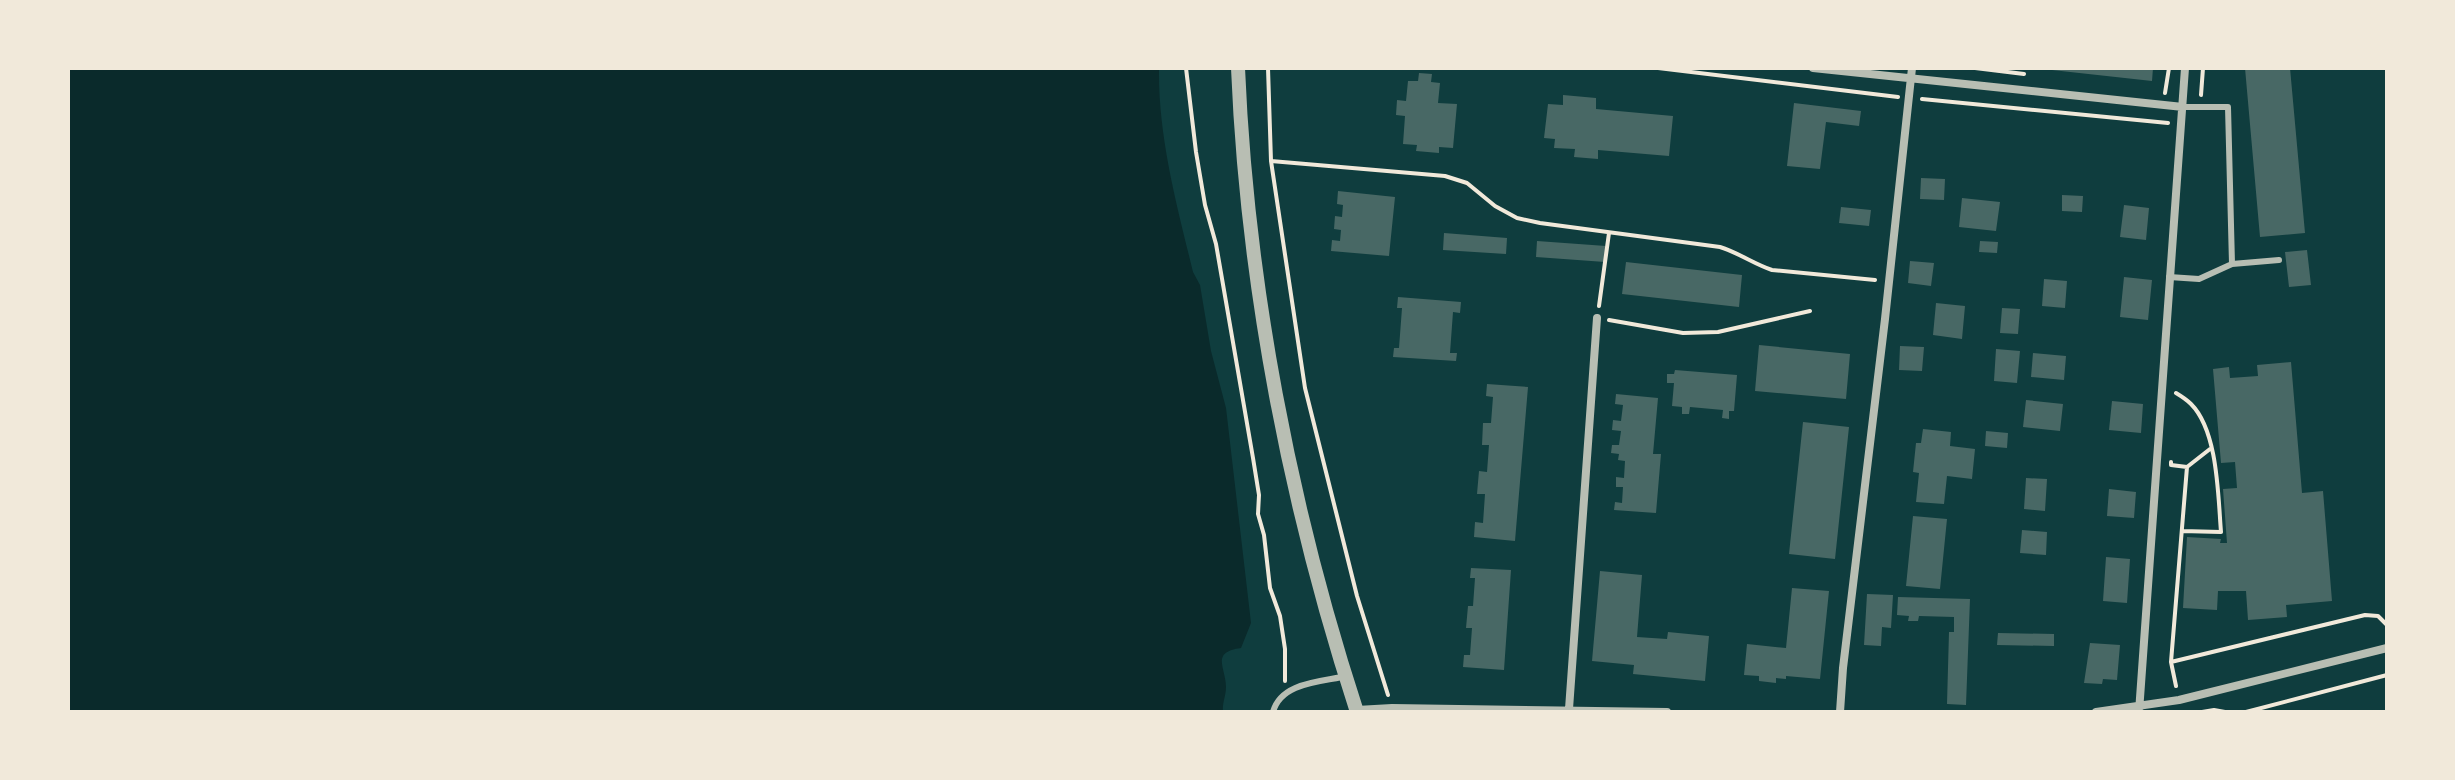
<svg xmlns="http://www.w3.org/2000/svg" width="2455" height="780" viewBox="0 0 2455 780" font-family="Inter,sans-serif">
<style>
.water{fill:#0a2a2b}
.building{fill:#486865}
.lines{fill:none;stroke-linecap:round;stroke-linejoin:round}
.path{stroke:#f1e9da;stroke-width:4}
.service{stroke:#b8beb3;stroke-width:6}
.minor{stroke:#b8beb3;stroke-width:8}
.tertiary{stroke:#b8beb3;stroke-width:14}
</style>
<rect width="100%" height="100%" fill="#0f3d3e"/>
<path class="water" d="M68 68H1159C1158 137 1177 206 1193 272L1200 285 1211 351 1226 408 1251 623 1241 648C1210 652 1226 668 1226 687 1226 696 1222 703 1223 712H68Z"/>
<path class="building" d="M2052 68H2153L2152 81 2052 70Z
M2245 68H2290L2305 233 2260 237Z
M1419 73 1432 74 1431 82 1440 83 1438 103 1457 104 1453 148 1439 147V153L1416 151 1417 145 1403 144 1405 116 1396 115 1397 100 1406 101 1408 81H1418Z
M1563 95 1596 98V109L1673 116 1669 156 1598 150V159L1574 157 1575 149 1554 148 1555 139 1544 138 1548 104 1563 105Z
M1794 103 1861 111 1859 126 1826 122 1820 169 1787 166Z
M1921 178 1945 179 1944 200 1920 199Z
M1338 191 1395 197 1389 256 1331 251 1332 240 1340 241 1341 230 1334 229 1335 216 1342 217 1343 205 1337 204Z
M2062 195 2083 196 2082 212 2062 211Z
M1962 198 2000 202 1996 231 1959 227Z
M2124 205 2149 208 2146 240 2120 237Z
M1841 207 1871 210 1869 226 1839 223Z
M1444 233 1507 238 1506 254 1443 250Z
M1537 241 1606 246 1605 262 1536 257Z
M1980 241 1998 242 1997 253 1979 252Z
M2307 250 2311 285 2289 287 2285 252Z
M1910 261 1934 263 1931 286 1908 283Z
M1626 262 1742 275 1739 307 1622 294Z
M2124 277 2152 280 2148 320 2120 317Z
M2044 279 2067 281 2065 308 2042 306Z
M1398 297 1461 302 1460 313 1453 312 1450 353H1457L1456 361 1393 357 1394 348H1399L1402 308H1397Z
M1936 303 1965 306 1962 339 1933 335Z
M2002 308 2020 309 2018 334 2000 333Z
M1759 345 1850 354 1846 399 1755 391Z
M1900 346 1924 347 1922 371 1899 370Z
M1996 349 2020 351 2017 383 1994 381Z
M2033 353 2066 356 2064 380 2031 377Z
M2291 362 2302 493 2323 491 2332 601 2286 605 2287 617 2248 620 2246 591H2218L2217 610 2183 608 2187 537 2221 539 2220 543H2227L2223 489 2237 488 2235 462 2221 463 2213 369 2229 367 2230 378 2258 376 2257 365Z
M1675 370 1737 375 1734 411H1729V419L1722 418 1723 410 1690 407 1689 414H1682V407L1672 406 1674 383H1667V374H1674Z
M1487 384 1528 387 1515 541 1474 537 1475 522 1483 523 1485 494H1477L1479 471 1487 472 1489 445H1482L1483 423H1491L1493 397 1486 396Z
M1616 394 1658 398 1653 454H1661L1656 513 1614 510 1615 502 1622 503 1623 487H1616V477L1624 478 1625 461 1618 460 1619 454 1611 453 1612 445H1619L1621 431 1612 430 1613 420 1621 421 1623 405 1615 404Z
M2026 400 2063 404 2060 431 2023 427Z
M2112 401 2143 404 2141 433 2109 430Z
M1803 422 1849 427 1835 559 1789 554Z
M1923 429 1951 432 1950 446 1975 449 1972 479 1947 476 1944 504 1916 502 1919 473 1913 472 1916 443H1921Z
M1986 431 2008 433 2007 448 1985 446Z
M2026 478 2047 479 2045 511 2024 509Z
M2109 489 2136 492 2134 518 2107 516Z
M1913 516 1947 519 1940 589 1906 586Z
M2022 530 2047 532 2046 555 2020 553Z
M2106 557 2130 559 2127 603 2103 601Z
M1471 568 1511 570 1504 670 1463 667 1464 655H1470L1472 628H1466L1468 606H1473L1475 578H1470Z
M1600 571 1642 575 1637 637 1667 639 1668 632 1709 636 1705 681 1633 674 1634 665 1592 661Z
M1792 588 1829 591 1820 679 1786 676V679L1776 678V683L1759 681V676L1744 675 1747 644 1786 648Z
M1867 594 1893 595 1891 628 1882 627 1881 646 1864 645Z
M1898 597 1970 599 1966 705 1947 704 1949 632H1954V617L1919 616 1918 621H1908L1909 616 1897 615Z
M1998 633 2054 634V646L1997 645Z
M2090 643 2120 645 2117 680 2103 679 2102 684 2084 683Z"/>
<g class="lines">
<path class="path" d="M1186 68 1196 152 1205 205 1216 244 1253 458 1259 495 1258 514 1264 535 1270 588 1280 616 1285 649V681
M1268 68 1271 161 1305 388 1357 596 1388 695
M1658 68 1898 97
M1975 68 2024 74
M2165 93 2169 68
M2201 95 2203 68
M1922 99 2168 123
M1271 161 1445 176 1467 183 1495 206 1517 218 1540 223 1720 247C1739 253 1754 264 1772 270L1875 280
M1599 306 1609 233
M1609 320 1683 333 1718 332 1810 311
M2176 393C2181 396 2187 400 2191 404 2218 431 2218 496 2221 532L2182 531
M2171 462V465L2187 467 2171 662 2176 686
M2187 467 2210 449
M2171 662 2365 615 2378 616 2387 625
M2202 712 2214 710 2225 712
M2246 712 2387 675"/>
<path class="service" d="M2232 264 2279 260
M2169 277 2199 279 2232 264 2228 107H2183
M1273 712C1281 682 1321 682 1347 676"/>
<path class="minor" d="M1813 68 2183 107
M1569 709 1597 318
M1357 710 1392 708 1667 712
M1840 712 1843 668 1885 319 1912 68
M2096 712 2179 700 2387 648
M2139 712 2185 68"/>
<path class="tertiary" d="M1238 68C1247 284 1290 507 1357 712"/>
</g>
<rect width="2455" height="780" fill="none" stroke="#f1e9da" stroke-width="140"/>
</svg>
